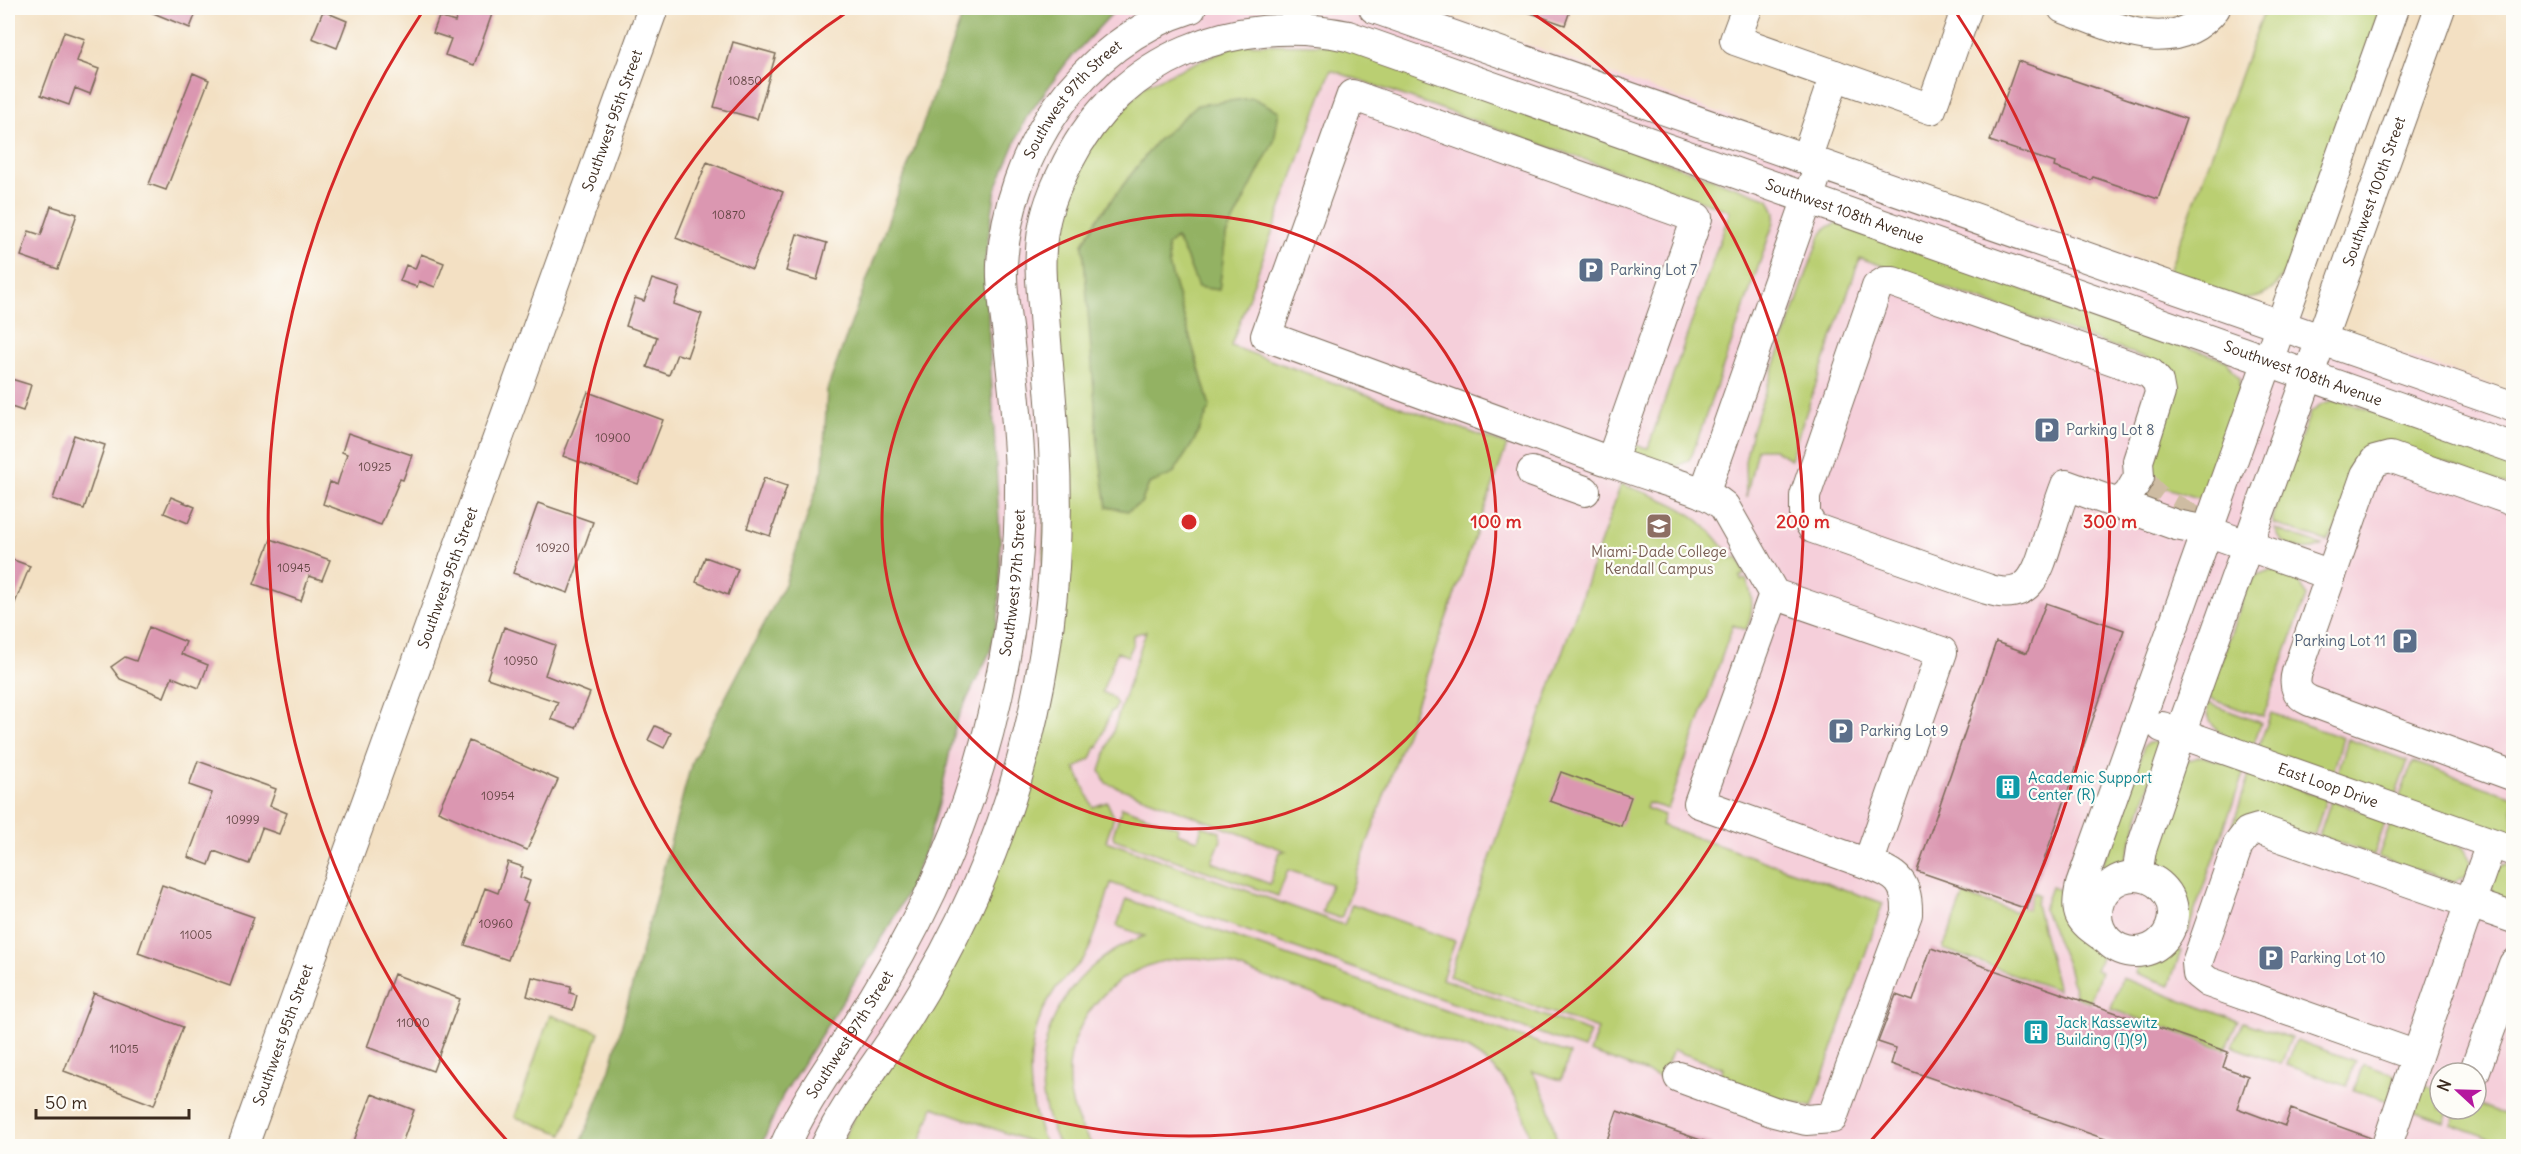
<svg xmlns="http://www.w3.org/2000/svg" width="2521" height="1154" viewBox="0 0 2521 1154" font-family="Delius,sans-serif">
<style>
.built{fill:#f5cfda;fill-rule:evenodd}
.green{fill:#bacf72;stroke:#7a7c48;stroke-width:1.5;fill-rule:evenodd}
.forest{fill:#93b264;stroke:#676e41;stroke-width:1.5}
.building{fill:#db97b1}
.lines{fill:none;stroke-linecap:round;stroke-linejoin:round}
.minor-tunnel{stroke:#cebca2;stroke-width:30;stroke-dasharray:30 15;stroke-linecap:butt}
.minor-casing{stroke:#7b6a58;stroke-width:32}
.minor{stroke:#fff;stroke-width:30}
.ring{fill:none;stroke:#d62828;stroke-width:3}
.labels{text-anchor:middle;stroke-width:4.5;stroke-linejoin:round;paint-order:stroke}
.number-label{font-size:12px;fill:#634543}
.street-label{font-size:15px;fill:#3b2a1e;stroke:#fdfcf7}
.service-label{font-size:15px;fill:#4e5e75;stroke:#fdfcf7;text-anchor:start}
.education-label{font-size:15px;fill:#785e54;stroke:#fdfcf7}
.culture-label{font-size:15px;fill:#0d838f;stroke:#fdfcf7;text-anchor:start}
.centre{fill:#d62828;stroke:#fdfcf7;stroke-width:3}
.ring-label{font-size:18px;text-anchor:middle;font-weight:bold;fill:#d62828;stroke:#fdfcf7;stroke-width:4.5;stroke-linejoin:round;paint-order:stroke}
</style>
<rect width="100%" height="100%" fill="#fdfcf7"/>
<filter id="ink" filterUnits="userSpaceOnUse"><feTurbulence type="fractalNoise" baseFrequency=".0167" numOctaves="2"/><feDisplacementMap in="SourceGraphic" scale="12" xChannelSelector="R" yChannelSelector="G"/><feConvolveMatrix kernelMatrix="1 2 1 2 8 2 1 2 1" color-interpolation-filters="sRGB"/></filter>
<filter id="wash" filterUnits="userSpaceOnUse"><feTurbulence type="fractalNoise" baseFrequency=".008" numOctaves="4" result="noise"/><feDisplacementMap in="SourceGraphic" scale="24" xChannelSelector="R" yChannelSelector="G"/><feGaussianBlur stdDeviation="1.35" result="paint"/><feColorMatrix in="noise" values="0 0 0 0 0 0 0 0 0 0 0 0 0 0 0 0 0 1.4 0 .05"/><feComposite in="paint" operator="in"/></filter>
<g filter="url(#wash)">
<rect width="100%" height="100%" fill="#f3e0c3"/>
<path class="built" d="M965 8H1423L2513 393V1146H580L610 1069 692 761 785 584 823 469 827 390ZM2440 1073H2476V1109H2440Z"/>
<path class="green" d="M2265 8H2382L2286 270C2275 289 2266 299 2243 299L2168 274Z
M1238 44 1338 45 1769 199 1775 212 1774 222 1692 455 1688 461 1674 468 1634 457 1629 448 1631 444 1648 448 1730 211 1331 70 1231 346 1507 445 1342 916 1339 918 1322 912 1331 884 1288 870 1278 896 1114 839 1113 835 1122 807 1178 827 1177 833 1198 840 1202 826 1220 832 1221 840 1212 862 1270 884 1280 852 1286 851 1106 783 1100 771 1146 631 1133 635V645L1128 656 1117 652 1102 692 1111 696 1117 704 1114 711H1111L1098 747H1096L1091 759 1075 768 1093 807 1107 802 1114 817 1106 841 1344 925 1352 904 1455 941 1442 979 1590 1032 1584 1049 1111 883C1105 902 1096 937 1087 953 1081 966 1065 975 1056 988 1023 1036 1024 1094 1046 1146H1033L1034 1143 933 1107 919 1146H840L1038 738 1053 237 1081 157 1145 85ZM1253 98 1274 141 1226 235 1219 290 1198 287 1186 256 1176 238 1167 246 1169 265 1210 407 1193 443 1173 473 1149 484 1141 503 1128 511 1107 507 1083 244 1098 218 1156 142 1197 106Z
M1837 223 2227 361 2239 378 2240 397 2205 494 2198 498 2151 483 2149 359 1860 258 1790 459 1774 449H1757L1746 498 1745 461 1752 430 1819 238 1827 227Z
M2339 400 2513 460V487L2396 446 2327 541 2273 524V514L2310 413 2323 404Z
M1621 484C1674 503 1700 510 1732 559L1738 557 1745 574 1740 577 1741 580 1746 579C1754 597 1754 613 1746 630L1733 625 1668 809 1648 803 1646 808 1664 815 1661 825 1883 903 1812 1107 1718 1082 1723 1068 1673 1050 1662 1078 1590 1052 1598 1029 1449 976Z
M2274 529 2322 545C2306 555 2281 547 2274 529Z
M2270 570C2288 569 2301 579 2306 596L2263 717 2208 698 2247 587 2257 575Z
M2208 703 2261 723 2252 749C2231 739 2204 731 2208 703Z
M2271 713 2343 738 2332 777 2257 751Z
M2348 739 2408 761 2394 799 2336 779Z
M2156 742 2161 748 2126 858 2115 873 2111 866 2099 874 2144 746 2148 743Z
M2201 756 2245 769 2187 933 2177 929C2188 882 2156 891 2151 860L2182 769 2187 761Z
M2413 762 2513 797V831L2511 839 2398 801Z
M2250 771 2326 799 2315 834 2230 835Z
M2331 800 2386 820 2374 855 2319 836Z
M2391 822 2463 847 2471 861 2466 877 2452 882 2378 857Z
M2073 853 2077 863 2068 925 2079 940 2104 951 2096 970 2101 972 2090 1002 2076 997 2068 966 2043 909 2051 887 2060 890Z
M2506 864 2513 865V903L2495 896 2491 884 2498 868Z
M2033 892 2039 895 2036 904 2058 990 1943 949 1964 895 2016 912 2018 906 2027 909Z
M1126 899 1570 1054 1561 1080 1532 1071 1548 1102 1558 1146H1530C1527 1105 1503 1069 1467 1049L1225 963C1116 932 1023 1053 1093 1146H1060C1015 1063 1057 967 1145 936L1117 926Z
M2176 949 2181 951 2169 985 2136 973 2138 967 2163 962Z
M2122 978 2238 1021 2225 1049 2111 1009Z
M550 1015 599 1032 563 1134 515 1117Z
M2243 1022 2291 1038 2281 1064 2232 1046Z
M2296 1040 2355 1061 2347 1086 2287 1065Z
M2363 1064 2395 1075 2389 1101 2354 1090Z
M2421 1084 2440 1091V1109H2449L2444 1122 2410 1110Z
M2476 1104 2513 1117V1146H2504L2505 1144 2452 1124 2458 1109H2476Z"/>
<path class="forest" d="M965 8H1117L1067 62 1026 118 996 188 985 260 1000 540 999 612 990 652 956 722 939 804 924 853 909 889 886 932 783 1095 761 1146H580L610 1069 692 761 785 584 823 469 827 390Z
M1253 98 1279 111 1274 141 1226 235 1219 290 1198 287 1186 256 1176 238 1167 246 1169 265 1210 407 1193 443 1173 474 1149 484 1141 503 1128 511 1107 507 1098 445 1083 244 1098 218 1156 142 1197 105Z"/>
<g id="blocks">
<path class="building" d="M141 8H198L190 28Z
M460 8H475L492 14 474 65 445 55 451 39 433 33 439 17 455 22Z
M1522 8H1571L1565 25 1522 10Z
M323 11 347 21 337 48 312 38Z
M64 32 85 39 77 61 99 69 90 94 75 88 69 105 41 95Z
M733 42 776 54 757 119 714 107Z
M2018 61 2186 119 2158 199 2093 177 2091 180 2054 167 2055 163 1990 141Z
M193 73 209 80 166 190 149 184Z
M707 162 783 192 752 269 676 238Z
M51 206 77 214 58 269 21 256 29 231 41 235Z
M797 234 827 243 817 280 786 271Z
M421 254 444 263 435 287 419 281 417 287 400 281 406 265 415 269Z
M652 279 680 288 674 304 702 314 687 357 677 354 669 375 647 367 657 337 626 326 635 298 644 301Z
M8 378 31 385 23 411 8 406Z
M588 392 663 420 638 484 563 456Z
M348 433 412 455 403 480 400 479 381 525 323 504 330 482 337 485 347 454 342 452Z
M74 435 105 445 84 509 53 499Z
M764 478 787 486 770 536 747 528Z
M171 497 195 507 188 523 164 513Z
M538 503 593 522 568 593 513 573Z
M271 539 330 560 322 580 309 576 301 601 254 584Z
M705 557 738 569 728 595 696 582Z
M8 558 30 566 8 620Z
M2046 603 2124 630 2027 909 1917 871 1996 642 2027 653Z
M149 627 186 642 181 654 208 665 199 688 172 677 164 697 120 679 111 667 125 657 136 661Z
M504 627 555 645 545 675 590 693 576 728 551 719 558 702 487 678Z
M655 726 671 733 664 748 648 740Z
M469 741 558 780 527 850 438 811Z
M198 761 276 789 270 806 287 813 279 834 262 828 249 864 214 851 209 865 188 857 212 793 189 785Z
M1561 772 1631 797 1621 826 1550 801Z
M508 862 523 867 520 877 530 881 523 901 528 903 508 960 465 945 485 888 498 893Z
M162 885 254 917 230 986 138 953Z
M1931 948 2228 1052 2223 1067 2248 1076 2237 1108 2285 1126 2291 1109 2371 1138 2372 1146H2125L1891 1064 1896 1048 1878 1042 1896 995 1913 1001Z
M394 974 460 999 433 1071 367 1047Z
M532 977 571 986 570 993 577 995 573 1010 527 996Z
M94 993 183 1027 154 1105 64 1071Z
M372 1094 414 1110 401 1146H352Z
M1617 1111 1712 1144 1711 1146H1605Z"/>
</g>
</g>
<g filter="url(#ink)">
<use href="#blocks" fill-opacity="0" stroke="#7b6a58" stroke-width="1.5"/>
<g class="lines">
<path class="minor-tunnel" d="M2139 477C2153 505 2172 505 2195 522"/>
<g class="minor-casing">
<g id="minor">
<path d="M1374 8 2514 407"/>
<path d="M1747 8 1735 40 1931 109 1967 8"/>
<path d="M2063 8C2113 26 2174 60 2215 8"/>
<path d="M1806 159 1835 75"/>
<path d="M1611 462 1697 218 1352 95 1266 336 1597 457C1620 465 1642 473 1664 480 1685 487 1707 492 1724 506L1774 594 1942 652 1868 864 1699 803 1774 594"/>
<path d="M1532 472 1585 491"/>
<path d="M1704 494 1814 181"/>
<path d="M2514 501 2390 457 2375 461 2366 475 2297 672C2293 686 2297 695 2310 701L2514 776"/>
<path d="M2118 504 2129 494 2139 477 2138 461 2160 393 2158 382 2150 373 1893 282H1885L1877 287 1805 496V515L1813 528 1987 589C2030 603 2038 572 2048 539 2054 521 2059 503 2066 485L2176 525 2207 531 2331 575"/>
<path id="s1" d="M2162 727 2514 851"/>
<path d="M2258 829 2470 903 2417 1056 2208 982 2198 974 2197 963 2238 845 2248 832Z"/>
<path d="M2491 844 2470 903 2514 918"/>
<path id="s2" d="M2137 875 2141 850 2180 734 2440 8"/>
<circle cx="2135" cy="914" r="38"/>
<path d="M2105 938C2080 920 2074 917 2081 885L2394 8"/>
<path d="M2474 1073 2514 964"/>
<path d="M1679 1077 1774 1112 1806 1120 1832 1118 1907 914C1908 882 1897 874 1868 864"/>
<path d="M2388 1142 2417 1056"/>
<path id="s3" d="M243 1146 653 8"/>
<path id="s4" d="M785 1146C803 1104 829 1069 853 1031 907 948 951 861 979 766 1007 672 1021 574 1020 476 1019 429 1013 382 1008 335 1005 312 1001 288 1002 265 1008 153 1081 42 1191 8"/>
<path id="s5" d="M826 1146C847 1101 880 1061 907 1018 960 933 1003 838 1027 740 1051 645 1060 544 1054 446 1052 402 1047 359 1044 315 1041 286 1038 255 1044 226 1048 203 1058 182 1068 162 1121 57 1236 12 1348 36L2514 448"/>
</g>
</g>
<use href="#minor" class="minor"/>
</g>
</g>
<g class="ring">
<circle cx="1189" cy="522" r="307"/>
<path d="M1528 10A614 614 0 1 1 850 10"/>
<path d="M510 1144A921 921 0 0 1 421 14M1957 14A921 921 0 0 1 1868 1144"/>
</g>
<defs>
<g id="parking-square" transform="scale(1.35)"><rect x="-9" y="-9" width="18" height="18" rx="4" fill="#5c6f8a" stroke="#fdfcf7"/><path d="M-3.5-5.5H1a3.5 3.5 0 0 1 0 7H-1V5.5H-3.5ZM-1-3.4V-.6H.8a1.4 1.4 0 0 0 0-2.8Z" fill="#fff"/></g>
<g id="university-square" transform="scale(1.35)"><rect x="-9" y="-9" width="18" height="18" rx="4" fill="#8d6e63" stroke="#fdfcf7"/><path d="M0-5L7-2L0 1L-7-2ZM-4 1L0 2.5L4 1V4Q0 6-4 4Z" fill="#fff"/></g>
<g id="building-square" transform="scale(1.35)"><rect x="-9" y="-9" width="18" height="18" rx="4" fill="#0f9aa8" stroke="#fdfcf7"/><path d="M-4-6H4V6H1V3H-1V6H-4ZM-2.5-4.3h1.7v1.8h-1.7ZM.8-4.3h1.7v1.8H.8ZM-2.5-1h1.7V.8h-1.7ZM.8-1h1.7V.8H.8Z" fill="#fff"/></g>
</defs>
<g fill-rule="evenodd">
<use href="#parking-square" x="1591" y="270"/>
<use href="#parking-square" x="2047" y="430"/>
<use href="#university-square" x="1659" y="526"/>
<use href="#parking-square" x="2405" y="641"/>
<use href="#parking-square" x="1841" y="731"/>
<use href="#building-square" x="2008" y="787"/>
<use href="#parking-square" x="2271" y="958"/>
<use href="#building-square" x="2036" y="1032"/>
</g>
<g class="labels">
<g class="number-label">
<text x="745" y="85">10850</text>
<text x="729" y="219">10870</text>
<text x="613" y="442">10900</text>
<text x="375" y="471">10925</text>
<text x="553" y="552">10920</text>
<text x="294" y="572">10945</text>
<text x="521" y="665">10950</text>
<text x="498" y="800">10954</text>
<text x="243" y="824">10999</text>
<text x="496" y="928">10960</text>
<text x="196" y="939">11005</text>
<text x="413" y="1027">11000</text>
<text x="124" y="1053">11015</text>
</g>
<g class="street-label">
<text dy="5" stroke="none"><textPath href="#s4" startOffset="1119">Southwest 97th Street</textPath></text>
<text dy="5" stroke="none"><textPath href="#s3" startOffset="1090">Southwest 95th Street</textPath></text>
<text dy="5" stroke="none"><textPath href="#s2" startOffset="724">Southwest 100th Street</textPath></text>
<text dy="5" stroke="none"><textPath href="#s5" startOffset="1899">Southwest 108th Avenue</textPath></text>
<text dy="5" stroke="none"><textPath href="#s5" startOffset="2385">Southwest 108th Avenue</textPath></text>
<text dy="5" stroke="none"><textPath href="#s3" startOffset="604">Southwest 95th Street</textPath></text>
<text dy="5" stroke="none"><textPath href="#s4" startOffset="615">Southwest 97th Street</textPath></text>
<text dy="5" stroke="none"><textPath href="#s1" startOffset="176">East Loop Drive</textPath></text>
<text dy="5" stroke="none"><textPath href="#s4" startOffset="129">Southwest 97th Street</textPath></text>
<text dy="5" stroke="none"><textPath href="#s3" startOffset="118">Southwest 95th Street</textPath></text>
</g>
<g class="service-label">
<text x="1610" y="275">Parking Lot 7</text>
<text x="2066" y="435">Parking Lot 8</text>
<text x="2386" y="646" text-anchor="end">Parking Lot 11</text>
<text x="1860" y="736">Parking Lot 9</text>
<text x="2290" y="963">Parking Lot 10</text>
</g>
<g class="education-label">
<text x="1659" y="557">Miami-Dade College<tspan x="1659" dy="17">Kendall Campus</tspan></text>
</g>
<g class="culture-label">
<text x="2028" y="783">Academic Support<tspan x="2028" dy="17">Center (R)</tspan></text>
<text x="2056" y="1028">Jack Kassewitz<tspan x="2056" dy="17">Building (I)(9)</tspan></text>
</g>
</g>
<circle cx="1189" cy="522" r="9" class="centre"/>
<g class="ring-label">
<text x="1496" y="528">100 m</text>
<text x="1803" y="528">200 m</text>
<text x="2110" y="528">300 m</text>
</g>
<rect width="2521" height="1154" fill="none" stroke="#fdfcf7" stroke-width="30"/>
<g transform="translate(2458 1091) rotate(292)"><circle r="28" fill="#fdfcf7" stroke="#afa8a0" stroke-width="1.5"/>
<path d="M0-4.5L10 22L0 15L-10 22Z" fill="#b5179e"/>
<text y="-9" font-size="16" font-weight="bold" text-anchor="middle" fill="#3b2a1e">N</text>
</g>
<path d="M36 1109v9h153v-9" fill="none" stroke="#3b2a1e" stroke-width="3"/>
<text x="45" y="1109" font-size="18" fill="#3b2a1e" stroke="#fdfcf7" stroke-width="4.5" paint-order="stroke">50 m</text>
</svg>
